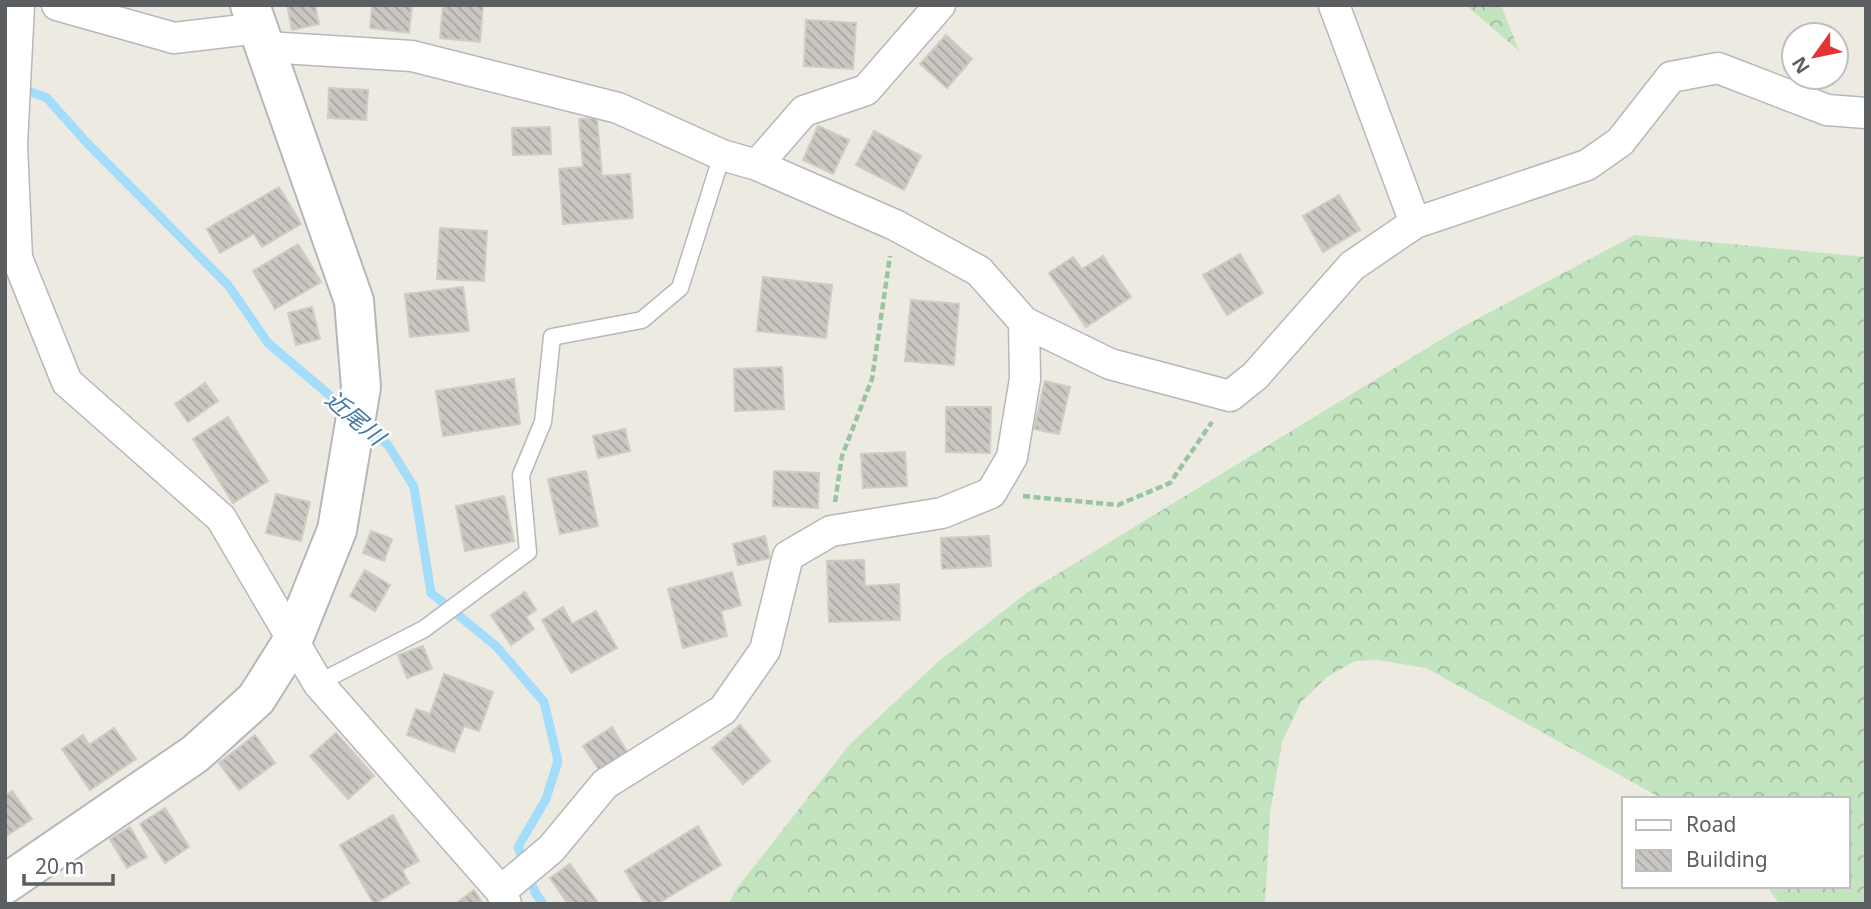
<svg xmlns="http://www.w3.org/2000/svg" width="1871" height="909" viewBox="0 0 1871 909" font-family="'Noto Sans','Noto Sans JP',sans-serif">
<style>
.forest{fill:url(#forest-crowns)}
.lines{fill:none;stroke-linecap:round;stroke-linejoin:round}
.stream{stroke:#a4dcfb;stroke-width:9}
.building{fill:url(#building-back-hatch);stroke:#d1cbc1;stroke-width:2}
.lane-casing{stroke:#b5b8bc;stroke-width:19}
.street-casing{stroke:#b5b8bc;stroke-width:33}
.secondary-casing{stroke:#b4b8bc;stroke-width:42}
.path{stroke:#99c4a2;stroke-width:4.5;stroke-dasharray:7 3.5;stroke-linecap:butt}
.lane{stroke:#fff;stroke-width:16}
.street{stroke:#fff;stroke-width:30}
.secondary{stroke:#fff;stroke-width:38}
.labels{text-anchor:middle;stroke-width:5;stroke-linejoin:round;paint-order:stroke}
.water-label{font-size:23px;font-style:italic;fill:#3f78a4;stroke:#fff}
</style>
<defs>
<pattern id="forest-crowns" width="20" height="18" patternUnits="userSpaceOnUse" patternTransform="scale(1.75)"><rect width="20" height="18" fill="#c2e4bf"/><path d="M2 6a3 3 0 1 1 6 0M12 15a3 3 0 1 1 6 0" fill="none" stroke="#a1bc9f"/></pattern>
<pattern id="building-back-hatch" width="6" height="6" patternUnits="userSpaceOnUse" patternTransform="scale(1.75)"><rect width="6" height="6" fill="#cac7c2"/><path d="M-1 5l2 2M0 0l6 6M5-1l2 2" fill="none" stroke="#a7a5a1"/></pattern>
</defs>
<rect width="100%" height="100%" fill="#edeae2"/>
<path class="forest" d="M1466 5H1501L1519 51Z
M1635 235 1866 257V904H1779L1767 886H1848V799H1663L1426 668 1378 660 1355 661 1327 677 1301 702 1282 742 1270 813 1265 904H728L737 888 850 744 939 661 1028 592 1460 328Z"/>
<g class="lines">
<path class="stream" d="M21 88 47 98 87 143 228 285 268 343 347 410
M366 426 388 445 414 487 431 593 496 646 544 702 558 761 546 799 518 847 535 892 543 904"/>
</g>
<path class="building" d="M287 5H315L319 24 292 30Z
M372 5H412L409 33 370 28Z
M443 5H483L480 42 440 38Z
M806 20 856 23 853 69 804 66Z
M946 35 972 59 947 88 920 64Z
M329 88 368 90 366 120 328 118Z
M597 118 602 176 630 174 633 218 563 224 559 169 583 167 579 119Z
M818 126 849 140 833 174 803 160Z
M550 127 551 154 513 155 512 128Z
M874 131 921 156 904 190 856 165Z
M279 187 301 224 262 247 254 234 220 253 207 229Z
M1339 195 1360 230 1323 252 1303 216Z
M440 228 487 231 484 281 437 279Z
M298 244 321 282 275 309 253 271Z
M1240 254 1263 293 1227 315 1203 275Z
M1103 256 1131 297 1086 327 1049 273 1073 257 1082 269Z
M763 277 832 285 826 338 757 331Z
M463 287 469 331 410 337 405 294Z
M911 300 959 304 954 365 905 361Z
M312 307 320 339 296 345 288 313Z
M782 367 784 409 735 411 734 369Z
M514 379 520 424 443 436 436 391Z
M1045 381 1070 387 1059 434 1034 429Z
M205 383 218 401 188 422 175 404Z
M946 407H991L990 453 946 452Z
M228 417 268 481 233 503 193 439Z
M625 429 630 451 598 458 593 436Z
M905 452 907 486 863 488 861 454Z
M586 471 598 526 560 534 548 479Z
M774 471 819 473 818 508 773 506Z
M276 494 310 502 301 541 266 533Z
M504 496 514 541 465 551 456 506Z
M371 531 392 539 384 561 363 553Z
M765 536 770 558 738 565 733 544Z
M989 536 991 566 942 569 941 538Z
M864 560 865 586 899 584 900 620 829 622 827 561Z
M365 570 390 585 375 611 350 596Z
M732 572 741 605 721 611 727 636 683 648 668 589Z
M525 592 536 610 526 617 534 629 511 645 491 615Z
M563 607 572 624 596 611 617 648 571 673 542 620Z
M423 646 432 669 407 678 398 655Z
M444 674 493 692 479 731 464 726 454 752 407 735 416 709 430 714Z
M740 725 770 761 743 784 712 748Z
M612 727 627 752 599 770 583 746Z
M114 728 136 759 90 790 62 749 83 735 89 745Z
M336 733 374 776 348 799 310 756Z
M255 735 275 763 239 790 219 763Z
M12 791 32 819 5 837V796Z
M165 808 189 847 165 863 140 824Z
M393 815 419 861 402 870 409 883 374 904 340 845Z
M698 826 721 865 657 904H645L625 871Z
M130 827 147 857 127 868 110 839Z
M570 864 599 904H568L550 878Z
M474 890 483 904H455Z"/>
<g class="lines">
<g class="lane-casing">
<path id="lane" d="M318 683 424 629 528 552 521 475 543 422 552 337 642 320 680 288 722 155"/>
</g>
<g class="street-casing">
<path id="street" d="M19 5 12 145 17 258 67 382 221 518 318 683 501 891 506 904
M57 5 174 38 259 28
M1334 5 1415 223
M266 47 412 56 618 108 722 155 757 165 895 225 979 271 1024 322 1025 379 1012 457 991 493 942 513 831 531 788 556 765 650 723 710 605 784 551 849 501 891
M757 165 804 111 866 90 940 5
M1024 322 1110 364 1230 396 1255 376 1352 266 1415 223 1587 165 1620 142 1671 77 1718 68 1827 110 1866 113"/>
</g>
<g class="secondary-casing">
<path id="secondary" d="M5 884 195 754 256 699 292 642 337 530 361 387 354 301 250 5"/>
</g>
<path class="path" d="M1023 496 1118 505 1170 483 1212 422
M835 502 842 456 872 379 890 256"/>
<use href="#lane" class="lane"/>
<use href="#street" class="street"/>
<use href="#secondary" class="secondary"/>
</g>
<g class="labels">
<g class="water-label">
<text transform="translate(355 418) rotate(41)" y="8">近尾川</text>
</g>
</g>
<rect width="1871" height="909" fill="none" stroke="#5b5f62" stroke-width="14"/>
<rect x="1622" y="797" width="228" height="91" fill="#ffffff" stroke="#bdbfc0" stroke-width="2"/>
<rect x="1636" y="820" width="35" height="10" fill="#ffffff" stroke="#bdbfc0" stroke-width="2"/>
<text x="1686" y="832" font-size="21" fill="#5b5f62">Road</text>
<rect x="1636" y="850" width="35" height="21" fill="url(#building-back-hatch)" stroke="#bdbfc0" stroke-width="2"/>
<text x="1686" y="867" font-size="21" fill="#5b5f62">Building</text>
<g transform="translate(1815 56) rotate(237)"><circle r="33" fill="#ffffff" stroke="#bdbfc0" stroke-width="2"/>
<path d="M0-5L12 26L0 18L-12 26Z" fill="#e23433"/>
<text y="-10" font-size="19" font-weight="bold" text-anchor="middle" fill="#5b5f62">N</text>
</g>
<path d="M24 874v10h89v-10" fill="none" stroke="#5b5f62" stroke-width="3.5"/>
<text x="35" y="874" font-size="21" fill="#5b5f62" stroke="#ffffff" stroke-width="5" paint-order="stroke">20 m</text>
</svg>
